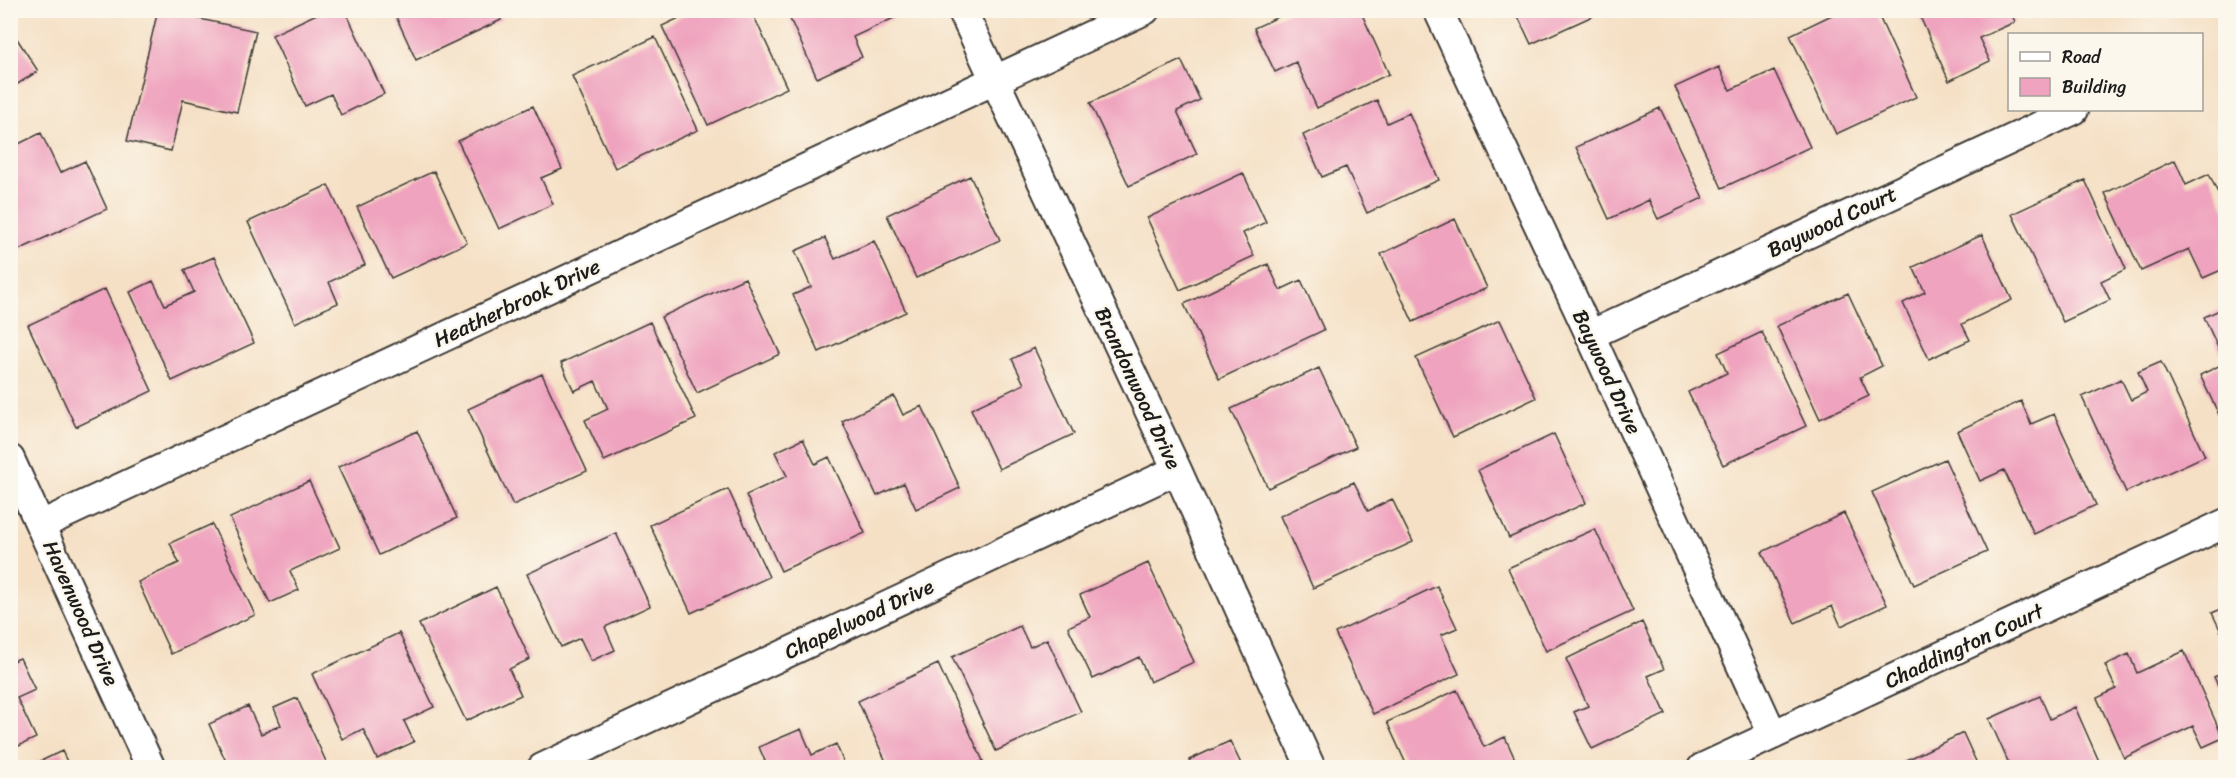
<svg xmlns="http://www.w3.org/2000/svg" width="2236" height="778" viewBox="0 0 2236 778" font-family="Sriracha,sans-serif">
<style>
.building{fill:#efa3be}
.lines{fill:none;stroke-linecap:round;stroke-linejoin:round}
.street-casing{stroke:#3d3935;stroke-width:32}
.street{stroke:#fff;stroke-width:28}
.labels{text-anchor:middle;stroke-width:5;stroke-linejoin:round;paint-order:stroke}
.street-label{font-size:21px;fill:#1c1c1c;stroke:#fbf7ec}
</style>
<rect width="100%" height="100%" fill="#fbf7ec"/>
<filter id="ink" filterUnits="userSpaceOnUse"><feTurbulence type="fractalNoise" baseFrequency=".0167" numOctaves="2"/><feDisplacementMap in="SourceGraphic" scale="12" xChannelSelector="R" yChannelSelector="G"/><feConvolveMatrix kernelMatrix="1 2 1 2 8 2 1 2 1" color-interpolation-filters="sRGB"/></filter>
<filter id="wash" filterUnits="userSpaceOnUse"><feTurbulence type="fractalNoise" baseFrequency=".008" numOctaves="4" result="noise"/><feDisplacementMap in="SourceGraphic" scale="24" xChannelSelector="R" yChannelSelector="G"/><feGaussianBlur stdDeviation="1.35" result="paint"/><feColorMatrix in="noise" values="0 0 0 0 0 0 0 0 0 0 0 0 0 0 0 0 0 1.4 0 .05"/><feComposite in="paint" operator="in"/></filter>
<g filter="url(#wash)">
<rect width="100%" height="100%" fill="#f5e0c5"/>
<g id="blocks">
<path class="building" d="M158 10 256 31 237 112 183 100 171 151 127 141Z
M325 10H345L384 94 341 115 331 94 305 106 272 35Z
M393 10H497L501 20 416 60Z
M696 10H751L787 88 708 125 662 26Z
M786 10H896L898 16 853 37 862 57 817 78Z
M1293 10H1360L1389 74 1317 108 1296 62 1275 72 1254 28Z
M1515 10H1606L1531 44Z
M1842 10H1876L1916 97 1836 134 1790 35Z
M1917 10H2010L2015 22 1979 38 1990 61 1949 81Z
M10 28 38 71 10 89Z
M655 37 698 130 615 168 572 76Z
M1181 60 1200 100 1177 111 1197 154 1129 186 1090 103Z
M1719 67 1730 90 1774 70 1810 147 1722 188 1675 87Z
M1377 100 1387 123 1409 113 1439 180 1367 213 1346 167 1322 177 1303 135Z
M533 106 562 169 541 178 553 204 499 229 458 141Z
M1660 108 1703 198 1658 219 1649 200 1609 219 1576 147Z
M41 133 60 173 85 161 107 209 10 254V148Z
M2175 160 2186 185 2209 174 2226 210V268L2203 278 2189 249 2141 271 2105 193Z
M434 171 467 243 391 278 357 207Z
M1243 173 1266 222 1243 233 1254 256 1180 290 1147 218Z
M970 176 1000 240 916 278 887 215Z
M2085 180 2126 269 2101 281 2110 300 2063 322 2012 214Z
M328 185 365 265 329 282 338 303 295 323 248 222Z
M1455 219 1487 288 1413 322 1381 254Z
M1982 235 2012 300 1962 324 1970 340 1929 359 1903 303 1925 292 1913 267Z
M825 238 835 259 874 241 906 312 819 352 793 295 811 287 795 251Z
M214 257 254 343 172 381 130 292 153 281 165 305 194 292 184 270Z
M1268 264 1280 290 1301 280 1324 330 1219 379 1184 304Z
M745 278 780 354 697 393 661 317Z
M105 289 152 391 76 427 28 325Z
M1848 293 1882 366 1860 377 1869 396 1820 419 1777 326Z
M2226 307V414L2220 417 2200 375 2225 363 2204 317Z
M1500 320 1536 398 1453 437 1416 358Z
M650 322 696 419 604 461 585 420 608 409 595 381 574 391 561 363Z
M1762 332 1806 426 1723 465 1688 392 1727 373 1718 353Z
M1034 348 1074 434 999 469 971 409 1024 384 1012 359Z
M2161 362 2205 456 2126 492 2082 397 2121 379 2131 400 2147 392 2138 372Z
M1319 368 1356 447 1268 488 1231 409Z
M542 374 587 471 513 505 468 409Z
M894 396 903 415 922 406 960 488 916 509 904 483 877 496 842 421Z
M2021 401 2031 424 2054 414 2096 505 2034 534 2004 470 1980 481 1957 431Z
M417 431 457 518 379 555 338 467Z
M1554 434 1586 503 1509 538 1478 470Z
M803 439 815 464 829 457 865 533 781 571 746 495 787 476 775 452Z
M1945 459 1987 552 1914 585 1872 492Z
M309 481 340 548 290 571 299 590 270 603 230 518Z
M1354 482 1368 511 1392 499 1413 542 1313 588 1280 516Z
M728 489 769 577 691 613 650 525Z
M1844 513 1887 605 1841 626 1832 606 1795 623 1762 552Z
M212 524 255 615 171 654 138 582 179 563 170 543Z
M1595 529 1633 611 1546 651 1508 568Z
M616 533 650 606 605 627 615 650 591 661 580 638 561 647 527 574Z
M1148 563 1194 662 1150 682 1139 657 1093 679 1068 627 1090 617 1080 595Z
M1437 586 1457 628 1441 635 1459 674 1373 714 1335 633Z
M496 587 530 659 509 669 521 695 466 721 419 624Z
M2226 607V642L2212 613Z
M1642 622 1664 669 1648 676 1666 714 1592 749 1574 712 1588 706 1566 659Z
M1020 626 1030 647 1047 639 1081 712 996 751 952 657Z
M399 633 434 707 404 721 414 742 377 759 363 729 342 739 312 674Z
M2184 651 2223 738 2203 747 2193 726 2124 758 2097 698 2116 689 2105 665 2129 654 2137 673Z
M20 658 35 690 17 698 36 738 10 750V662Z
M938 664 983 761 969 768H889L858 701Z
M2226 672V702L2214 677Z
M1457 690 1484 747 1505 737 1519 768H1408L1387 722Z
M2040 696 2050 719 2075 707 2102 768H2011L1989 719Z
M297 698 329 768H229L209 724 248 706 261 734 281 725 274 708Z
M801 729 812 755 836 744 846 768H768L759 747Z
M1963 733 1979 768H1890Z
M1230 741 1243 768H1192L1189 760Z
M62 751 70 768H26Z"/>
</g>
</g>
<g filter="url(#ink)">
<use href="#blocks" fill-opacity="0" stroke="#3d3935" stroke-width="1.5"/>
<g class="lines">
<g class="street-casing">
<path id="street" d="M962 10 1177 470 1311 768
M1438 10 1590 335 1773 735
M1590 335 2074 110
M10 459 151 768
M41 525 1145 10
M542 768 1177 470
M1702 768 2226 523"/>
</g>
<use href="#street" class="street"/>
</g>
</g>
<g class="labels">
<g class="street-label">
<text transform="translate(1832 222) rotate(-25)" y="7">Baywood Court</text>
<text transform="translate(517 303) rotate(-25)" y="7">Heatherbrook Drive</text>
<text transform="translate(1607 372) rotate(65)" y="7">Baywood Drive</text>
<text transform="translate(1138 388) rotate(65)" y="7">Brandonwood Drive</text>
<text transform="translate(81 613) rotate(66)" y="7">Havenwood Drive</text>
<text transform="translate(859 619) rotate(-25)" y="7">Chapelwood Drive</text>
<text transform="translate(1964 646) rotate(-25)" y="7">Chaddington Court</text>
</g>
</g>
<rect width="2236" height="778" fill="none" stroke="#fbf7ec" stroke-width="36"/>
<rect x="2008" y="33" width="195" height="78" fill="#fbf7ec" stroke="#a29f99" stroke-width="1.5"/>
<rect x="2020" y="52" width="30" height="9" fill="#ffffff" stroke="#a29f99" stroke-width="1.5"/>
<text x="2062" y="63" font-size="18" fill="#1c1c1c">Road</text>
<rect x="2020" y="78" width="30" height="18" fill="#efa3be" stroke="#a29f99" stroke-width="1.5"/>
<text x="2062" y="93" font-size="18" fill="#1c1c1c">Building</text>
</svg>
